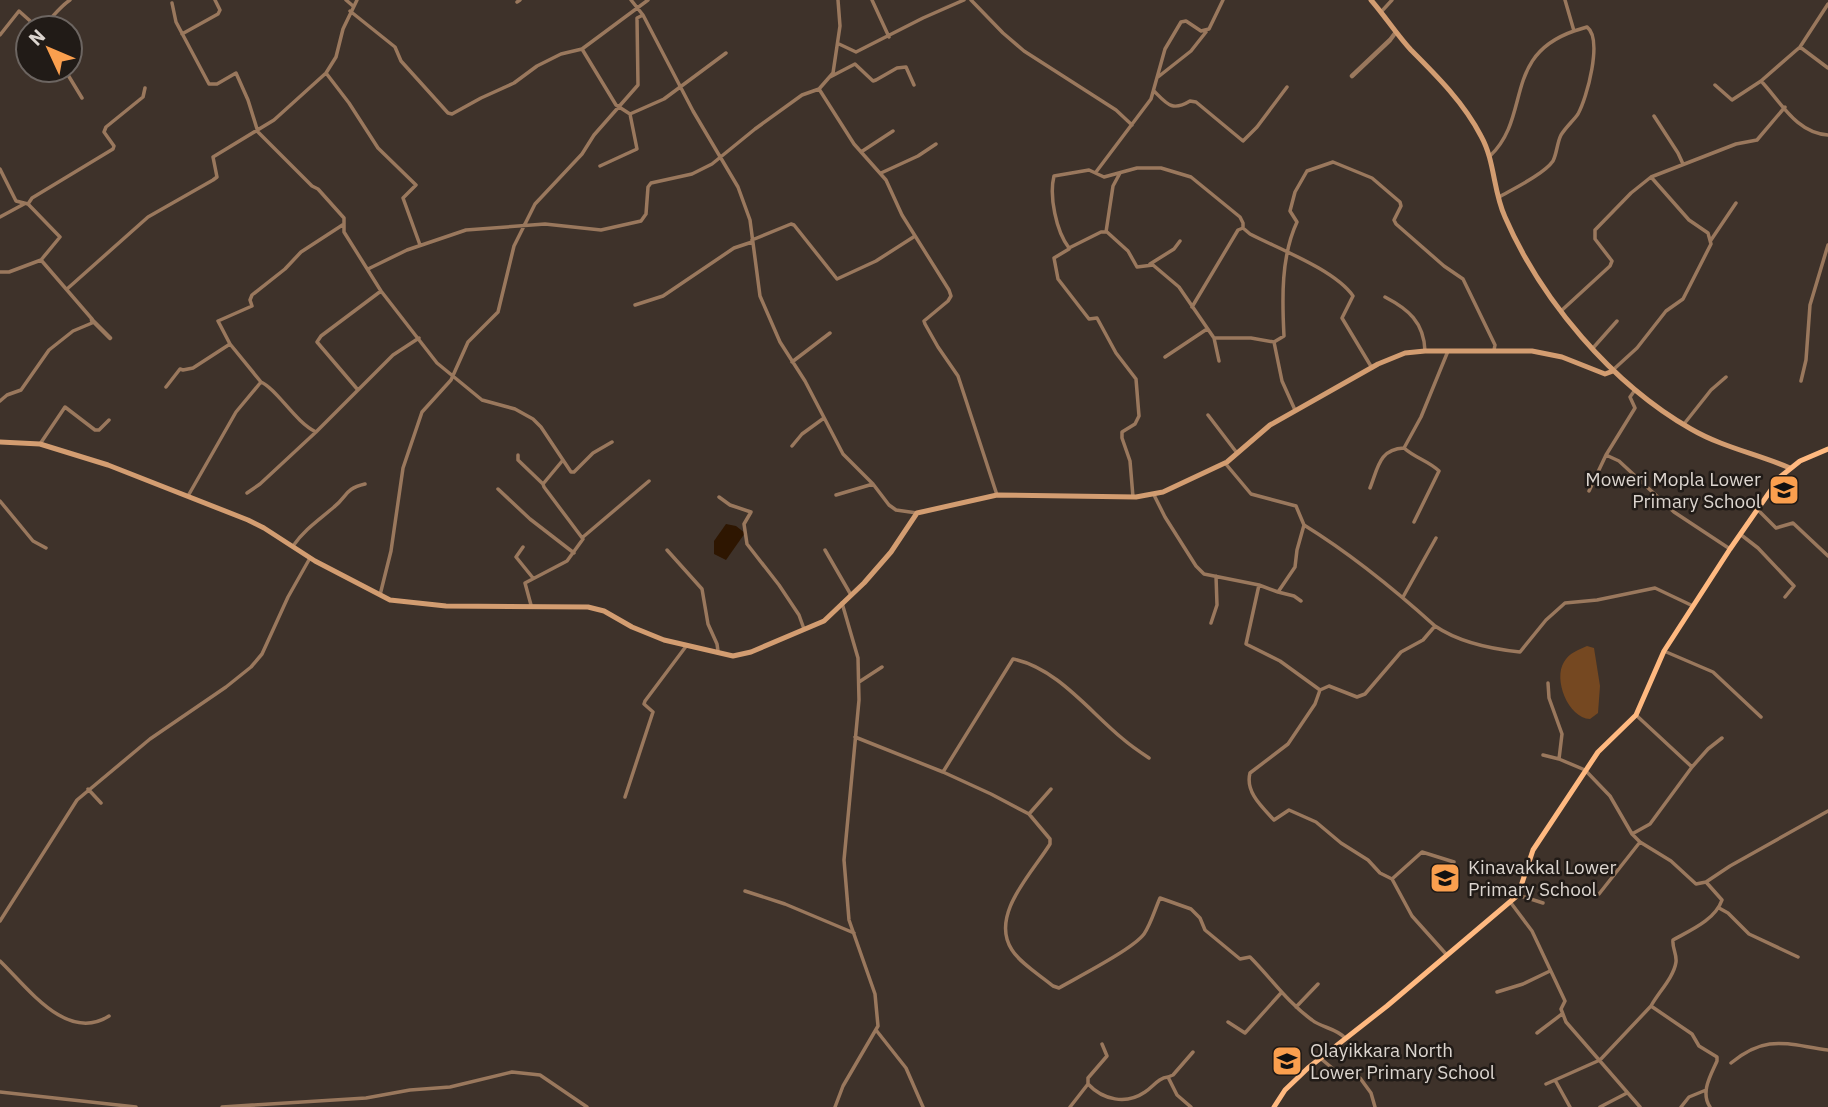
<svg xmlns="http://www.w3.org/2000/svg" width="1828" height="1107" viewBox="0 0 1828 1107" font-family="'IBM Plex Sans',sans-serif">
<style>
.green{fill:#754821}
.water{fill:#2e1601}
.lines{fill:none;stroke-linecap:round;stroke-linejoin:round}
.minor{stroke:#9a785d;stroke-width:3.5}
.tertiary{stroke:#9a785d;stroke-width:4.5}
.secondary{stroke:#d39d71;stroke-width:5}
.primary{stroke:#ffb980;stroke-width:5}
.labels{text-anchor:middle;stroke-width:5;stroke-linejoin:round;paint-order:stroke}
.poi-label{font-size:19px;fill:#dcd5cf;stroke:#211b17;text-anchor:start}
</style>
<rect width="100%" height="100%" fill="#3e322a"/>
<path class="green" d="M1587 646 1594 648 1600 686 1598 713 1590 719C1568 718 1553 679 1564 662 1569 653 1578 650 1587 646Z"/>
<path class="water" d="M726 524 736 526 745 533 726 560 714 554V541Z"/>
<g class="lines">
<path class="minor" d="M346 0 353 6
M631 0 643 15 693 111 738 187 750 220 760 296 780 342 805 381 843 454 873 484 889 505 896 510 917 513
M872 0 889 37
M971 0 1003 33 1024 51 1116 110 1132 125
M517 2 520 0
M172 3 176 22 209 84H217L236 73 248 100 258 132 312 186 318 189 344 218V232L381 291 437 363 482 400 515 409 533 419 541 427 563 460 543 484 544 487 583 539 567 561 525 583 531 605
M1828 4 1800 47 1761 81C1781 102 1796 133 1828 135
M350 11 395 47 401 61 448 113 452 114 481 98 514 83 537 66 561 54 582 49 648 0
M1381 12 1392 0
M54 17 59 28
M41 28C52 19 58 8 70 0
M182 34 218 14 220 10 215 0
M0 35 19 11 38 28
M839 44 856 52 923 18 964 0
M1800 47 1828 68
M582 49 616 105 630 114 637 149 600 166
M65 70 82 98
M326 73 349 103 378 148 416 185 403 198 420 245
M830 77 855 64 873 81 876 80 897 68 906 67 914 85
M1158 77 1191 51 1206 32
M1715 85 1732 100 1761 81
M819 89 854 144 886 180 902 215 949 290 951 296 948 301 924 321 925 324 938 347 958 376 997 495
M1154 91C1167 104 1172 112 1190 101L1196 102 1243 141 1257 127 1287 87
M630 114 664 99 726 53
M1654 116 1678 153 1683 164
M861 152 893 131
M1490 156C1532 116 1502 56 1574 31
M0 169 16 201 28 204 60 237 41 260
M1096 172 1151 99 1165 49 1181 22 1186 21 1201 31 1209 29 1223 0
M881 173 918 156 936 144
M1499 197C1513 189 1544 174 1553 161 1557 153 1557 143 1561 135 1566 127 1573 121 1578 114 1587 98 1603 39 1587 27L1574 31 1565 0
M28 204 32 198 113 149 114 146 104 132 106 127 143 97 145 88
M0 217 24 204
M1106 232 1113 186 1120 173
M752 240 791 224 794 225 837 279 876 261 915 236
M1711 240 1736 203
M1069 249 1054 258 1058 279 1089 319 1097 318 1116 353 1136 379 1139 416 1135 424 1122 432V438L1130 461 1133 497
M1150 264 1174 249 1180 241
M368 269 407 250 466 230 545 224 601 230 641 221 646 214 648 187 651 183 692 174 712 164 755 129 802 95 819 89 833 73 840 26 838 0
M0 272H9L41 260 92 319V323L73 331 49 350 21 390 7 395 0 401
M67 289 148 217 213 180 217 177 213 157 274 120 326 73 336 57 343 29 357 0
M1385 297C1408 309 1424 322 1425 351
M635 305 663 296 734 248 752 242
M1192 307 1238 230 1243 228
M1561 311 1610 266 1612 261 1595 239V230L1631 193 1651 177
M1214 338 1219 361
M1274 342 1251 338H1214L1179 287 1153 265 1137 267 1128 251 1107 232H1101L1069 248C1056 231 1049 196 1054 176L1089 170 1104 177 1137 168H1161L1191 177 1240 217 1243 223V228L1250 234C1279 249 1335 270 1353 296L1342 318 1372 368
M1274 342 1284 336C1282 299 1281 256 1297 222L1290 211 1295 192 1307 171 1333 162 1372 178 1400 202 1401 206 1394 220 1396 224 1444 266 1463 279 1495 345 1494 350
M1274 342 1282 381 1295 410
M1593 348 1617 321
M1165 357 1207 329
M792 362 830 333
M1614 369 1637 348 1666 311 1683 299 1711 244 1708 233 1689 220 1651 177 1736 144 1757 140 1785 107
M1801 381 1806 360 1810 305 1828 245
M261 382 230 344 218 321 252 306 250 300 252 295 285 269 301 252 344 224
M166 387 180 369 183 370 193 368 230 344
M358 390 317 342 321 336 381 291
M1635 390 1630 397 1635 408 1606 455 1619 461 1674 512 1730 549
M1208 415 1237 453
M1684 424 1711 390 1726 377
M40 444 65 407 95 430H99L109 420
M792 446 802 434 824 418
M1404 448 1421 417 1448 351
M518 455V460L543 484
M563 460 571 472H574L593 453 612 442
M1225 463 1251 494 1296 506 1304 525 1297 550 1295 567 1278 592 1259 585 1246 644 1280 661 1320 690 1329 686 1357 697 1365 694 1401 652 1423 640 1435 626C1460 643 1491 649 1520 652L1546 620 1565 603 1597 600 1655 588 1693 606
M1370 488C1378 468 1379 449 1404 448 1415 458 1429 461 1439 471L1414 522
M498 489 530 519 574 553
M1589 491 1606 455
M247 493 260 484 316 432
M836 495 873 484
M1154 495 1165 517 1196 566 1204 574 1259 585
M188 496 236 412 261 382C277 389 295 422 316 432L393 355 419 338
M719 497 730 505 751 512 744 524 747 544 779 585 799 615 804 629
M0 501 33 541 46 548
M1758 510 1776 528 1793 523 1828 556
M1304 525C1351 554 1394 589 1435 626
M1740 534 1758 548 1794 586 1785 597
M583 537 649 481
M293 546C305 529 319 520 334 507 348 496 344 489 365 484
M523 547 516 557 533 578
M667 550 702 589 708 624 717 644 718 651
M825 550 851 595
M1278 592 1294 596 1301 601
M380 595 391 551 403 468 422 412 451 380 468 342 498 312 514 246 535 204 582 154 594 135 638 85 637 18 643 15
M1403 597 1436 538
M1211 623 1217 605 1216 576
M1664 651 1713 672 1761 717
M859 682 882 667
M1548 683 1549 698 1562 734 1559 759
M1320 690 1315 704 1288 744 1250 773C1245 792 1262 807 1274 820L1289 810 1316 822 1341 843 1368 860 1380 873 1392 879 1412 916 1446 954
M855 737 943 772 991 794 1029 814 1050 839V844C1033 872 989 915 1012 950 1021 964 1040 975 1053 986L1059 988C1078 977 1133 949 1144 934 1151 924 1155 909 1160 898L1191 909 1200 918 1205 930 1240 959 1250 957C1271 978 1287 1002 1312 1020 1322 1028 1336 1028 1345 1038
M1543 755 1559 759 1585 770 1610 796 1632 834 1640 842 1671 861 1696 884 1706 882 1730 866 1828 811
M1692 767 1708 749 1722 738
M943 772 1013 659C1057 668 1089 711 1123 739 1131 746 1140 752 1149 758
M88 789 101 803
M625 797 653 712 644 704 645 701 687 645
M1029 814 1051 789
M1632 834 1650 824 1692 767 1636 715
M1392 879 1422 852 1454 862
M1706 882 1722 900C1715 920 1691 930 1673 940 1672 948 1677 954 1676 962 1674 977 1658 993 1651 1006L1692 1034 1699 1046 1717 1057V1061C1711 1075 1700 1092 1710 1107
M745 891 785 904 854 933
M1599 894 1640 842
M1518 895 1543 903
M1511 903 1532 931 1565 1001 1561 1009 1566 1022 1640 1107
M1719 908 1728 913 1749 934 1798 957
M0 921 77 800 150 739 226 687 251 667 262 654 288 597 310 558
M0 961C28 988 67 1043 109 1016
M1497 992 1523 984 1550 971
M1296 1007 1318 984
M1228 1022 1245 1033 1281 993
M876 1030 906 1068 923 1107
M1537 1033 1562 1014
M1102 1044 1107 1056 1088 1078V1084C1103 1100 1126 1105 1145 1092 1154 1086 1158 1078 1168 1077L1177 1095 1191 1107
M1320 1058 1342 1076 1360 1078 1371 1093 1375 1107
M1731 1063C1767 1033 1788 1045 1828 1050
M1168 1077 1173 1075 1193 1052
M1555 1080 1570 1107
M1546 1084 1600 1060 1651 1006
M0 1092 136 1107
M222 1107 366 1098 410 1090 450 1087 512 1072 540 1075 587 1107
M835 1107 843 1086 878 1026 875 994 849 920 844 860 859 700 858 658 842 603
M1070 1107 1088 1084
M1600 1107 1627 1093
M1681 1107 1689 1097 1706 1090"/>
<path class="tertiary" d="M1352 76 1390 40 1396 32
M92 320 110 338"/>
<path class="secondary" d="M1371 0C1385 16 1397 35 1411 50 1437 76 1464 103 1481 136 1495 161 1493 191 1505 217 1541 300 1612 384 1691 429 1722 447 1757 454 1790 468
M0 442 40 444 108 465 248 520 264 528 315 561 390 600 446 606 588 607 604 611 632 627 664 640 733 656 751 652 824 621 864 583 891 552 917 513 997 495 1136 497 1163 492 1227 462 1270 425 1378 364 1405 353 1425 351H1532L1562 357 1605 374 1613 371"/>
<path class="primary" d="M1274 1107 1285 1090 1308 1068 1387 1006 1518 895 1533 850 1598 752 1636 715 1664 651 1730 549 1780 477 1800 461 1828 449"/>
</g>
<defs>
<g id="school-square" transform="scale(1.575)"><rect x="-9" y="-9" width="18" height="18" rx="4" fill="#fa9f4e" stroke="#211b17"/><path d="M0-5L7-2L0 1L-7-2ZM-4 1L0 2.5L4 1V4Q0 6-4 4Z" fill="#111"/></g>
</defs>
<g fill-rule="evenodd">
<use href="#school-square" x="1784" y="490"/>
<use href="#school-square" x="1445" y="878"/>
<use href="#school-square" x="1287" y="1061"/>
</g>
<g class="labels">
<g class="poi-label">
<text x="1761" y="486" text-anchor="end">Moweri Mopla Lower<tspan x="1761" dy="22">Primary School</tspan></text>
<text x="1468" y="874">Kinavakkal Lower<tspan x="1468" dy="22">Primary School</tspan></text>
<text x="1310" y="1057">Olayikkara North<tspan x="1310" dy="22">Lower Primary School</tspan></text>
</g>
</g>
<g transform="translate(49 49) rotate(314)"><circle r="33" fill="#211b17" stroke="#6c6561" stroke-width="2"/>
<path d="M0-5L12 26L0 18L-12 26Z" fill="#fa9f4e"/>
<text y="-10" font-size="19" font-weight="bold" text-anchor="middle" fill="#dcd5cf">N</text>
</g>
</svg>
